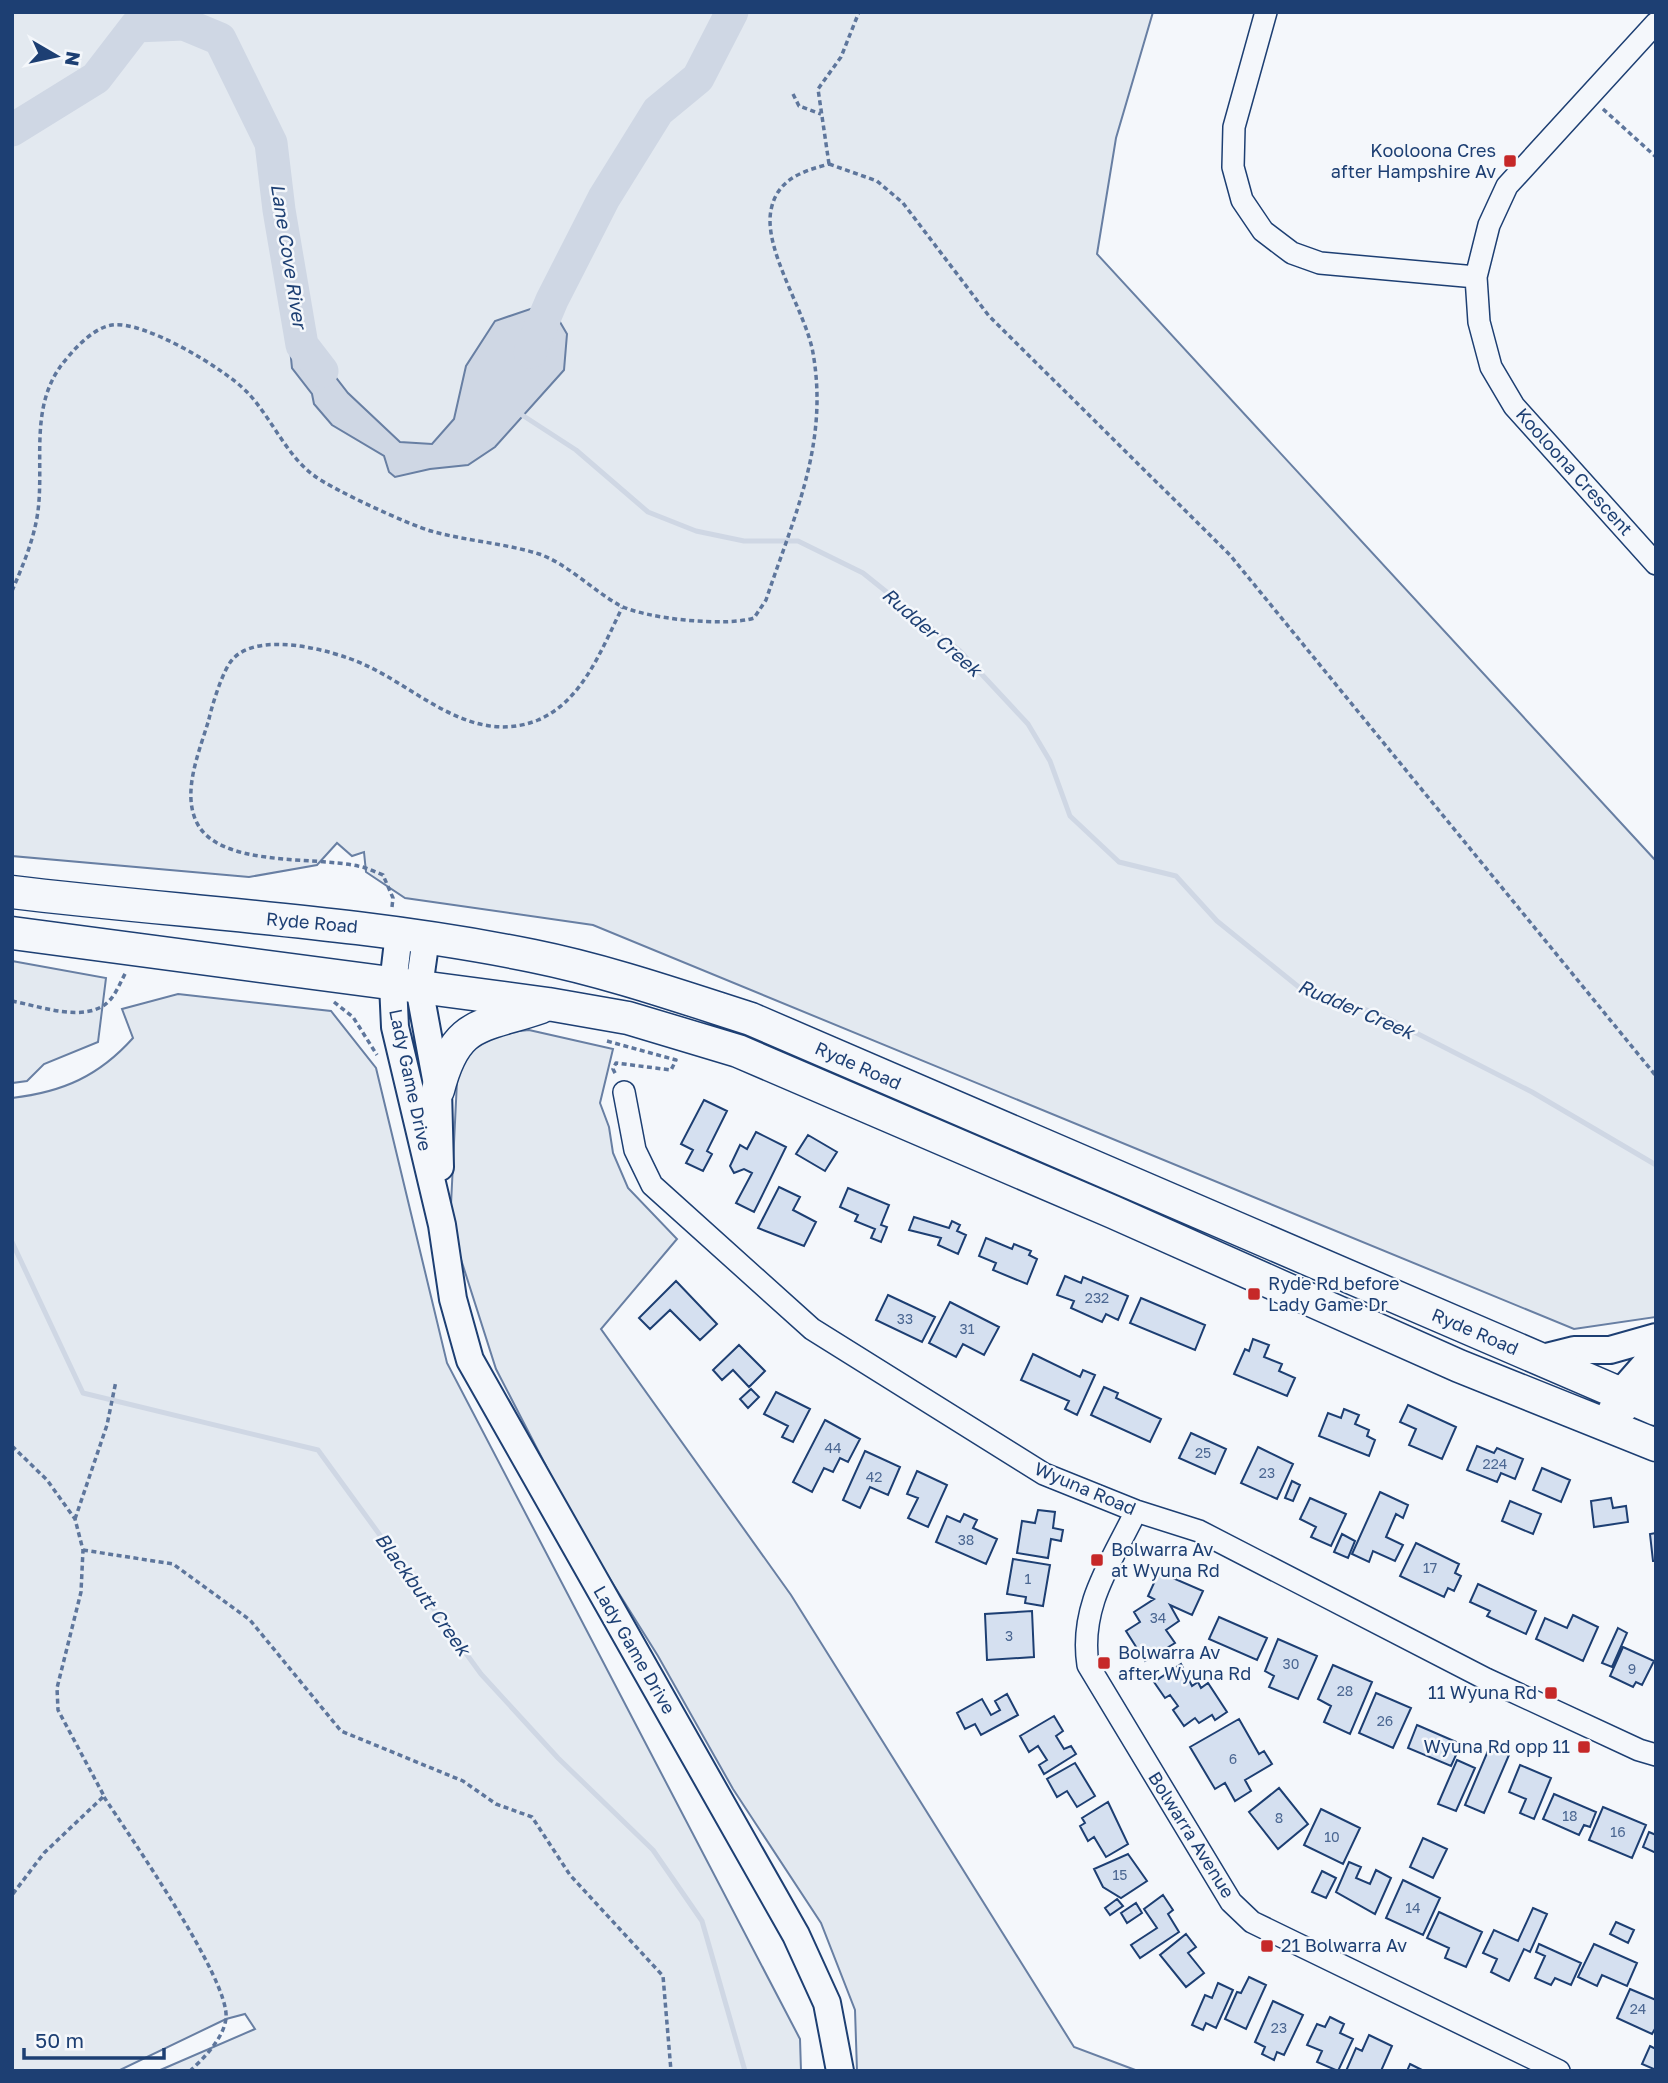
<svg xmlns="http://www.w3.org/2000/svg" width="1668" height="2083" viewBox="0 0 1668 2083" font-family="'Golos Text',sans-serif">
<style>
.green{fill:#e3e9f0;stroke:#687fa3;stroke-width:2}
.water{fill:#cfd7e4;stroke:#687fa3;stroke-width:2}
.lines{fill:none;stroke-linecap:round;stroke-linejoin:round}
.stream{stroke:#cfd7e4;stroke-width:5}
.river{stroke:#cfd7e4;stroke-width:33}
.building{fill:#d5e0f0;stroke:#1d3f73;stroke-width:2}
.minor-casing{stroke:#1d3f73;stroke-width:24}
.major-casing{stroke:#1d3f73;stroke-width:30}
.highway-casing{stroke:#1d3f73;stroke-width:35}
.path{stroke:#5e769c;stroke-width:3.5;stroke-dasharray:5 3.5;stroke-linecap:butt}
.minor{stroke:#f4f7fb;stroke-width:21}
.major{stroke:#f4f7fb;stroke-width:26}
.highway{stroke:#f4f7fb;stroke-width:32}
.poi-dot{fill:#c62828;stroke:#f4f7fb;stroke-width:2.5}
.labels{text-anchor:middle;stroke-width:5;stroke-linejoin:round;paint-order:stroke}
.number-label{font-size:14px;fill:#4b6792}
.poi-label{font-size:18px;fill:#1d3f73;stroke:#f4f7fb;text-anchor:start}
.street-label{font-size:18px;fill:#1d3f73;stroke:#f4f7fb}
.water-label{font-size:19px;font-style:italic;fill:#1d3f73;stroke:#f4f7fb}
</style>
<rect width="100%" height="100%" fill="#f4f7fb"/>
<path class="green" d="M12 12H1153L1116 138 1097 254 1656 861V1317L1574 1329 593 925 405 898 366 872 364 852 352 856 337 843 317 865 249 877 12 856Z
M12 961 106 978 98 1042 44 1064 27 1081 12 1083Z
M178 994 331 1011 376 1068 447 1363 800 2039 801 2071H158L255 2029 245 2014 226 2019 118 2071H12V1098C63 1092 99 1076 133 1038L122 1009Z
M529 1030 613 1049 600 1103 609 1127 613 1153 628 1188 677 1239 601 1329 791 1595 1074 2047 1138 2071H857L855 2010 821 1923 733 1789 658 1656 578 1528 496 1369 450 1225 457 1081 462 1061 484 1035Z"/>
<path class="water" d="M542 305 557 317 567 334 564 370 495 447 468 465 430 469 395 477 389 472 384 456 332 425 314 404 312 394 292 368 289 338 295 333 303 335 348 393 400 442 432 444 454 419 466 366 495 321Z"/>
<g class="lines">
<path class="stream" d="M519 413 576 450 648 512 696 531 744 541H798L863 573 960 651 1028 724 1050 761 1070 816 1119 862 1176 876 1217 921 1300 988 1379 1014 1532 1092 1656 1165
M12 1242 83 1393 318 1450 481 1674 558 1758 653 1850 702 1921 745 2071"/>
<path class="river" d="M12 130 96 78 136 26 184 24 220 39 271 143 279 210 302 345 322 371
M530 352 552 300 604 198 658 111 698 78 732 12"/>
</g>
<path class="building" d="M704 1100 727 1111 707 1151 712 1154 703 1171 686 1163 693 1150 681 1144Z
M756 1132 786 1147 754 1212 736 1203 752 1173 744 1169 734 1173 730 1166 740 1145 747 1149Z
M808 1135 837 1152 825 1171 796 1154Z
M779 1187 800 1197 793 1210 816 1222 804 1246 758 1228Z
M848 1188 889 1205 881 1225 887 1227 881 1242 871 1238 875 1229 855 1221 858 1215 840 1207Z
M914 1217 949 1228 952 1221 960 1225 957 1231 966 1235 958 1254 938 1245 941 1238 909 1230Z
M986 1238 1012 1249 1014 1244 1031 1251 1029 1255 1037 1259 1027 1284 993 1270 996 1263 979 1256Z
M1065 1276 1081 1283 1083 1277 1128 1296 1118 1320 1106 1314 1102 1322 1071 1308 1074 1301 1057 1295Z
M676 1281 717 1324 700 1340 670 1310 650 1329 639 1318Z
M888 1295 935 1317 922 1342 876 1320Z
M1141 1298 1205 1325 1195 1350 1130 1323Z
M950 1302 999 1327 984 1355 963 1344 956 1357 929 1343Z
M1253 1339 1269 1345 1264 1357 1282 1364 1279 1371 1295 1378 1287 1396 1234 1374 1245 1349 1249 1351Z
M739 1345 765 1371 749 1387 733 1370 722 1380 713 1370Z
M1033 1354 1080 1377 1083 1370 1095 1375 1077 1415 1065 1409 1069 1401 1021 1380Z
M1104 1387 1118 1393 1116 1398 1161 1419 1150 1442 1091 1415Z
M751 1389 759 1397 748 1408 740 1399Z
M776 1392 810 1409 793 1442 782 1437 788 1426 764 1414Z
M1408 1405 1456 1427 1442 1459 1409 1445 1416 1429 1400 1422Z
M1344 1409 1359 1415 1355 1424 1369 1430 1367 1436 1375 1440 1369 1456 1319 1436 1328 1413 1341 1418Z
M825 1420 860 1439 848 1462 840 1458 833 1472 824 1468 812 1492 793 1482Z
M1191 1433 1226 1449 1215 1474 1179 1458Z
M1477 1446 1494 1453 1497 1448 1523 1459 1515 1479 1501 1473 1497 1482 1467 1470Z
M1258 1447 1293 1464 1277 1499 1241 1483Z
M865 1451 900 1467 888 1495 870 1487 860 1508 843 1500Z
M1542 1468 1570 1480 1561 1502 1533 1490Z
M917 1471 947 1485 928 1527 908 1518 918 1498 907 1494Z
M1292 1481 1300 1485 1293 1501 1285 1498Z
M1380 1492 1408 1505 1403 1518 1396 1514 1386 1537 1403 1545 1395 1561 1373 1551 1369 1562 1352 1554Z
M1310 1498 1346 1514 1331 1546 1311 1537 1316 1527 1300 1519Z
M1611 1498 1613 1508 1626 1506 1628 1522 1594 1527 1591 1501Z
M1510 1501 1541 1514 1533 1534 1502 1521Z
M1038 1510 1055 1512 1053 1528 1063 1530 1061 1541 1051 1539 1048 1558 1017 1553 1022 1521 1035 1523Z
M964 1514 977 1520 973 1528 997 1539 986 1564 936 1542 947 1516 960 1522Z
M1656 1533V1561H1653L1650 1534Z
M1342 1534 1355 1541 1348 1558 1334 1552Z
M1416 1543 1459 1564 1455 1573 1461 1576 1454 1591 1448 1588 1444 1597 1400 1576Z
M1013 1559 1050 1565 1043 1606 1025 1603 1026 1597 1007 1594Z
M1159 1572 1203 1591 1192 1615 1170 1605 1179 1621 1166 1630 1175 1643 1145 1661 1126 1631 1140 1622 1134 1612 1154 1599 1148 1596Z
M1478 1584 1536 1611 1526 1634 1487 1616 1490 1611 1470 1602Z
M1032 1611 1034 1657 987 1660 985 1614Z
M1573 1615 1598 1627 1583 1661 1536 1639 1545 1618 1567 1628Z
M1219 1617 1267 1638 1257 1660 1209 1639Z
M1618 1628 1627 1633 1612 1667 1602 1663Z
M1278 1639 1317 1656 1298 1699 1269 1687 1274 1676 1265 1671Z
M1623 1647 1654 1661 1642 1685 1636 1682 1633 1687 1610 1676Z
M1181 1664 1192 1686 1198 1682 1201 1688 1208 1683 1227 1712 1215 1720 1212 1715 1199 1723 1195 1718 1184 1726 1173 1710 1178 1706 1170 1695 1165 1698 1154 1682Z
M1333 1665 1372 1682 1350 1734 1324 1722 1331 1706 1318 1699Z
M1376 1693 1411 1708 1393 1748 1359 1733Z
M1007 1694 1018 1715 981 1735 975 1724 965 1729 957 1713 982 1699 991 1715 1000 1710 995 1701Z
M1054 1716 1063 1731 1056 1736 1064 1749 1071 1746 1076 1754 1044 1774 1039 1765 1047 1760 1038 1746 1029 1752 1020 1736Z
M1239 1719 1259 1754 1264 1751 1272 1764 1245 1780 1251 1791 1235 1801 1225 1783 1215 1789 1190 1747Z
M1417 1725 1461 1744 1451 1766 1408 1748Z
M1490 1746 1509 1755 1484 1813 1465 1805Z
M1457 1760 1475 1768 1456 1811 1438 1804Z
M1075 1763 1095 1796 1077 1807 1067 1791 1057 1797 1047 1779Z
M1520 1765 1551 1778 1534 1819 1520 1813 1526 1799 1509 1792Z
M1279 1788 1308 1824 1278 1849 1249 1812Z
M1554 1794 1596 1812 1590 1827 1584 1825 1579 1835 1543 1819Z
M1108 1802 1128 1844 1106 1857 1094 1837 1088 1841 1080 1826 1085 1823 1082 1818Z
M1603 1807 1646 1825 1632 1858 1589 1840Z
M1321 1809 1360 1828 1343 1864 1304 1845Z
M1649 1832 1656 1835V1853L1643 1847Z
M1423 1838 1447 1849 1433 1878 1410 1867Z
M1128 1854 1147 1881 1121 1898 1103 1887 1094 1869Z
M1349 1862 1361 1867 1356 1878 1370 1884 1376 1870 1391 1878 1375 1914 1336 1892Z
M1322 1871 1336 1878 1326 1898 1312 1892Z
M1403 1880 1440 1898 1423 1935 1386 1918Z
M1163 1895 1173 1910 1168 1914 1179 1932 1140 1958 1131 1945 1157 1928 1144 1909Z
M1117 1899 1123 1906 1110 1915 1105 1908Z
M1136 1903 1142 1913 1127 1923 1121 1913Z
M1533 1908 1547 1914 1530 1952 1524 1949 1509 1981 1491 1972 1497 1959 1483 1953 1494 1930 1518 1941Z
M1439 1912 1482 1932 1466 1967 1445 1958 1449 1948 1427 1938Z
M1616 1922 1634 1930 1628 1943 1610 1934Z
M1186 1934 1196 1947 1188 1953 1204 1973 1186 1987 1160 1955Z
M1539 1944 1581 1963 1571 1985 1555 1978 1551 1985 1535 1978 1545 1956 1536 1952Z
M1594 1944 1637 1963 1627 1986 1602 1975 1597 1986 1578 1977Z
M1249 1977 1266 1985 1246 2029 1225 2019 1237 1992 1241 1993Z
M1218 1983 1233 1990 1216 2028 1206 2023 1203 2030 1192 2025 1205 1995 1212 1998Z
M1630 1989 1656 2000V2027L1652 2034 1617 2018Z
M1273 2001 1303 2015 1284 2055 1277 2052 1274 2060 1262 2054 1265 2047 1255 2042Z
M1330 2017 1344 2024 1340 2033 1353 2039 1338 2071 1317 2062 1322 2051 1307 2045 1317 2024 1325 2027Z
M1369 2035 1392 2046 1381 2071H1346L1356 2048 1362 2051Z
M1650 2046 1656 2049V2070L1642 2064Z
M1410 2064 1424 2071H1407Z"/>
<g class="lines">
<g class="minor-casing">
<path id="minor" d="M1266 12 1234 127 1233 167 1242 200 1263 231 1292 253 1320 263 1476 277
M1656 23 1507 186 1489 225 1476 277 1479 322 1491 367 1514 406 1656 564
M624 1092 635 1150 652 1185 812 1329 1044 1474 1136 1511 1199 1531 1486 1679 1639 1750 1656 1755
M1136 1511C1111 1563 1079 1606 1088 1665L1231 1902 1252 1922 1559 2071"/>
</g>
<g class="major-casing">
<path id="major" d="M399 933 393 984 395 1027 442 1225 453 1299 470 1360 796 1935 827 2003 840 2071
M426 938 419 987 438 1090 440 1167
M1538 1359 1574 1350H1610L1656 1337
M1622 1411 1656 1378
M1605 1423 1620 1393 1656 1352"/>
</g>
<g class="highway-casing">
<path id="highway" d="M12 892C186 913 361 921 533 956 607 971 679 996 751 1019L1656 1409
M12 933 548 1004 628 1018 738 1051 1113 1212 1459 1366 1656 1445
M438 1090C456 1020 480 1028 541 1007"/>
</g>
<path class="path" d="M793 94 799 106 821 114
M1603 109 1656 157
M829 164 877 181 903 203 989 316 1230 555 1656 1076
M829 164 818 89 841 57 859 12
M12 591C23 565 34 540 38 511 44 463 30 410 60 367 72 351 92 328 112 325 144 320 225 369 247 392 272 418 286 456 316 477 334 490 409 525 431 531 466 541 504 543 539 554 566 563 594 591 619 605 645 619 727 627 754 618L766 600C794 516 829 444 813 353 806 312 763 250 771 210 777 179 803 171 829 164
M392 907 393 898 383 875C375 872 366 867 358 866 314 856 217 868 196 821 182 790 200 750 209 719 212 705 223 670 232 660 257 630 332 650 363 664 418 688 471 747 538 720 583 701 602 648 622 608
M12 1001C39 1006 87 1024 109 1001 116 994 121 981 126 972
M334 1002 353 1017 377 1055
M607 1041 676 1060 671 1070 616 1063 613 1069 616 1075
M12 1446 47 1480 75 1519 83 1550 81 1592 57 1688 58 1710 104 1796 44 1853 12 1895
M75 1519 107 1425 116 1381
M83 1550 173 1564 250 1620 341 1731 463 1781 496 1804 532 1817 570 1875 663 1976 671 2071
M104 1797C129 1835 230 1980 226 2018 224 2038 204 2058 190 2071"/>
<use href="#minor" class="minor"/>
<use href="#major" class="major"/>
<use href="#highway" class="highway"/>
</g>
<g class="poi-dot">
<rect x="1503" y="154" width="14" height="14" rx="3.5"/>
<rect x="1247" y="1287" width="14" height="14" rx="3.5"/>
<rect x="1090" y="1553" width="14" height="14" rx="3.5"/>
<rect x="1097" y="1656" width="14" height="14" rx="3.5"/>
<rect x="1544" y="1686" width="14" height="14" rx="3.5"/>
<rect x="1577" y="1740" width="14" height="14" rx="3.5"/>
<rect x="1260" y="1939" width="14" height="14" rx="3.5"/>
</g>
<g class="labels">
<g class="number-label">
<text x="1097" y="1303">232</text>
<text x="905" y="1324">33</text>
<text x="967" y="1334">31</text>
<text x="833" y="1453">44</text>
<text x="1203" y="1458">25</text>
<text x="1495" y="1469">224</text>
<text x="1267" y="1478">23</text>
<text x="874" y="1482">42</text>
<text x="966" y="1545">38</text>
<text x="1430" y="1573">17</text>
<text x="1028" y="1584">1</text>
<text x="1158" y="1623">34</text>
<text x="1009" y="1641">3</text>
<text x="1291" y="1669">30</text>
<text x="1632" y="1674">9</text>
<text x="1345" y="1696">28</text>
<text x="1385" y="1726">26</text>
<text x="1233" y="1764">6</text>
<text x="1570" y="1821">18</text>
<text x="1279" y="1823">8</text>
<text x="1618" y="1837">16</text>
<text x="1332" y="1842">10</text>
<text x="1120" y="1880">15</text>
<text x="1413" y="1913">14</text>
<text x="1638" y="2014">24</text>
<text x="1279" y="2033">23</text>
</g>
<g class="poi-label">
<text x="1496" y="157" text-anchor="end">Kooloona Cres<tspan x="1496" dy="21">after Hampshire Av</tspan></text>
<text x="1268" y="1290">Ryde Rd before<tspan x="1268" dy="21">Lady Game Dr</tspan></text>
<text x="1111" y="1556">Bolwarra Av<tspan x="1111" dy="21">at Wyuna Rd</tspan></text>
<text x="1118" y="1659">Bolwarra Av<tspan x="1118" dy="21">after Wyuna Rd</tspan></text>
<text x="1537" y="1699" text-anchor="end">11 Wyuna Rd</text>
<text x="1570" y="1753" text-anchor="end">Wyuna Rd opp 11</text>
<text x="1281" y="1952">21 Bolwarra Av</text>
</g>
<g class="street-label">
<text transform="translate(1574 472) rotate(48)" y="6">Kooloona Crescent</text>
<text transform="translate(312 923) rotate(5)" y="6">Ryde Road</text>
<text transform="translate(858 1066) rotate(24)" y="6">Ryde Road</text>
<text transform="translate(410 1080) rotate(78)" y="6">Lady Game Drive</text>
<text transform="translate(1475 1332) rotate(23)" y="6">Ryde Road</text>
<text transform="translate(1085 1489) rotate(23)" y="6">Wyuna Road</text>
<text transform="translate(634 1650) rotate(60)" y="6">Lady Game Drive</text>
<text transform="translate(1191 1835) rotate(58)" y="6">Bolwarra Avenue</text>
</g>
<g class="water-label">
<text transform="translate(289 256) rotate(81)" y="7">Lane Cove River</text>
<text transform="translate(932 632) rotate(41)" y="7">Rudder Creek</text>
<text transform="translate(1356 1009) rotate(23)" y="7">Rudder Creek</text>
<text transform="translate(423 1594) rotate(54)" y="7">Blackbutt Creek</text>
</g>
</g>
<rect width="1668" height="2083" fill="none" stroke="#1d3f73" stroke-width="28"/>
<g transform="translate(56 56) rotate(99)" stroke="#f4f7fb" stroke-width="5" paint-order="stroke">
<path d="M0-5L12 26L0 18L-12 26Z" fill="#1d3f73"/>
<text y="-10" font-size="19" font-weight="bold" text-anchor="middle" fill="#1d3f73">N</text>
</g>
<path d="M24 2048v10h140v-10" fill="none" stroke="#1d3f73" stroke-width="3.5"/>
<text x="35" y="2048" font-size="21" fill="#1d3f73" stroke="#f4f7fb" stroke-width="5" paint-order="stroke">50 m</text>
</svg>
